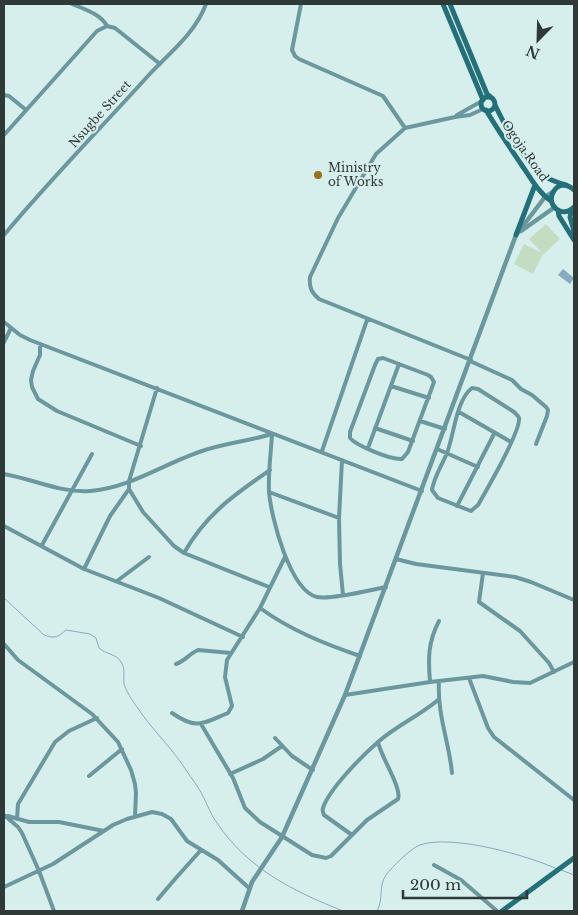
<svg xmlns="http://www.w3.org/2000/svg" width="578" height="915" viewBox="0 0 578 915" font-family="'Libre Baskerville',serif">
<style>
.green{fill:#c4ddc2}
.water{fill:#86abbe}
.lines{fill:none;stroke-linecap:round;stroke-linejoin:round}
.stream{stroke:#86abbe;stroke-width:1}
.minor{stroke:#6b989e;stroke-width:4}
.tertiary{stroke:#6b989e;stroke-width:4.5}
.secondary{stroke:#23707a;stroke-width:5}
.poi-dot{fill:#99701d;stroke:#d7efec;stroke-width:2}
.labels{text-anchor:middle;stroke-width:4;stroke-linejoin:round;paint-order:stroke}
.street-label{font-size:12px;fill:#2f3937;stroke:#d7efec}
.poi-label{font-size:12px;fill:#2f3937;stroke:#d7efec;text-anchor:start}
</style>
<rect width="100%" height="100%" fill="#d7efec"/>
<path class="green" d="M546 224 560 239 544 254H543L533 274 514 264 524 244 542 253 529 239Z"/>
<path class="water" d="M563 269 574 278 570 284 558 275Z"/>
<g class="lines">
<path class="stream" d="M4 598 44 635C55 639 58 637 66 630L90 634 96 638 99 648C105 654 117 654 121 662 126 669 123 677 124 684 124 687 134 704 137 707 150 727 168 744 182 764 187 772 194 781 199 789 206 800 209 812 217 823 248 869 293 891 343 911
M561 870 574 875
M377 911C384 900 378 886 386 875 392 867 411 848 420 845 451 834 527 855 557 869"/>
<path class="minor" d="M72 4C84 9 101 14 107 26
M301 4 292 50 295 56 299 59 383 96 405 128
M4 95 9 96 26 110
M457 115 482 101
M4 135 97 31 107 26 115 28 160 64
M4 235C49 181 99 130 147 77 168 54 195 34 206 4
M4 322 20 335 30 340 422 491
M4 342 11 328
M40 344V355L33 371 31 380 32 387 38 399 57 411 141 446
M383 358 428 375 431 377 434 382 408 452 402 459C391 460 357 446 350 438V432L375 365 378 359Z
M471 360 319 299C311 292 309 287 310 277L338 218 376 154 405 128 455 117 470 115 483 109
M470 361 512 380 521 389 532 395 546 407 548 410 547 416 536 444
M391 386 429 398
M157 388 129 481V489L143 512 174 546 184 553 269 587
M472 388 478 389 514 412C516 414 518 415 519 418 521 431 486 491 478 505L471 511 438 498 432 490C434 477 442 465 447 453 454 435 456 400 472 388Z
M459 412 511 442
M420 421 445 429
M375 428 413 441
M368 448 399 364
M437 449 478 467
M322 451 367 320
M342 460 339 518 340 564 343 595
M4 474C33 479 60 493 90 491 130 488 165 463 202 451 225 443 249 441 272 434 271 453 268 473 269 492 271 517 290 591 317 597 332 600 370 590 386 587
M269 492 339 518
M457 506 494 434
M4 526 84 569 159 598 243 637
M42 545 92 454
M184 553C206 514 234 495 270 470
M285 557 260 608C290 630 325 644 360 656
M396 559 416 564 515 577 531 582 574 600
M84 569 110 516 129 489
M483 573 479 602 520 631 549 663 554 672
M117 581 149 557
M4 644 18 660 92 714 118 742 131 770 135 784 136 793 135 816
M176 664C185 661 189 654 198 650L231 653
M469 678 488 728 494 737 574 800
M439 681C437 715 449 741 452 773
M430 682C428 658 428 642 439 621
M345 695 430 682 483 676 513 682 530 683 574 662
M172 713C197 730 201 724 228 713L232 706 225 677 227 660 260 608
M201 724 233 778 245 808 260 822 312 855 326 858 331 856 367 820 398 799C402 788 381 757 378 742
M275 738 292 756 313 770
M230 774 263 759 282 746
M89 776 122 749
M4 815 18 827 22 833 39 871 54 911
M8 816 29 822H59L104 831
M17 819 18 804 21 799 55 742 69 731 97 718
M352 835 324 815C323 812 322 811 323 808 329 789 363 755 378 742 396 726 419 716 438 700
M434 865 461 880 497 911
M4 887 53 864 113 825 127 819 152 812 162 814 171 819 187 841 218 860 249 888
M158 899 175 879 201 850"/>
<path class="tertiary" d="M521 231 555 207
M242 911 252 882 282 837 345 695 516 235 545 197 553 192"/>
<path class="secondary" d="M443 4 483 100
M450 4 487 94 493 99
M481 104a7 7 0 1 1 14 0a7 7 0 1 1-14 0Z
M495 105C506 128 523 161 544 176 550 180 559 183 566 185
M486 110C497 129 509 146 521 164 530 177 538 192 551 201
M574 190C557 174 541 203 560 211 565 213 570 211 574 207
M572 209 570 217 574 231
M558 210 559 216 574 240
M516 235 535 185
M502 911 574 858"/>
</g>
<circle class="poi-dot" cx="318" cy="175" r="5"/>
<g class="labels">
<g class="street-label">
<text transform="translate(100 114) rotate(-48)" y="4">Nsugbe Street</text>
<text transform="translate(525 151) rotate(55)" y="4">Ogoja Road</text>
</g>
<g class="poi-label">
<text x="328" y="172">Ministry<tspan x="328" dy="14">of Works</tspan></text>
</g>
</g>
<rect width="578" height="915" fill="none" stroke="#2f3937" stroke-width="10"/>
<g transform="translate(538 40) rotate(203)" stroke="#d7efec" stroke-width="4" paint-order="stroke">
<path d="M0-4L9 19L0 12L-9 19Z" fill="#2f3937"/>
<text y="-8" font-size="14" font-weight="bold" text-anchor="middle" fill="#2f3937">N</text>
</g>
<path d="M403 890v8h124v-8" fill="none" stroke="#2f3937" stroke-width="2.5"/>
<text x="410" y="890" font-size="15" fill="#2f3937" stroke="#d7efec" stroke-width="4" paint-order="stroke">200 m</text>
</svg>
